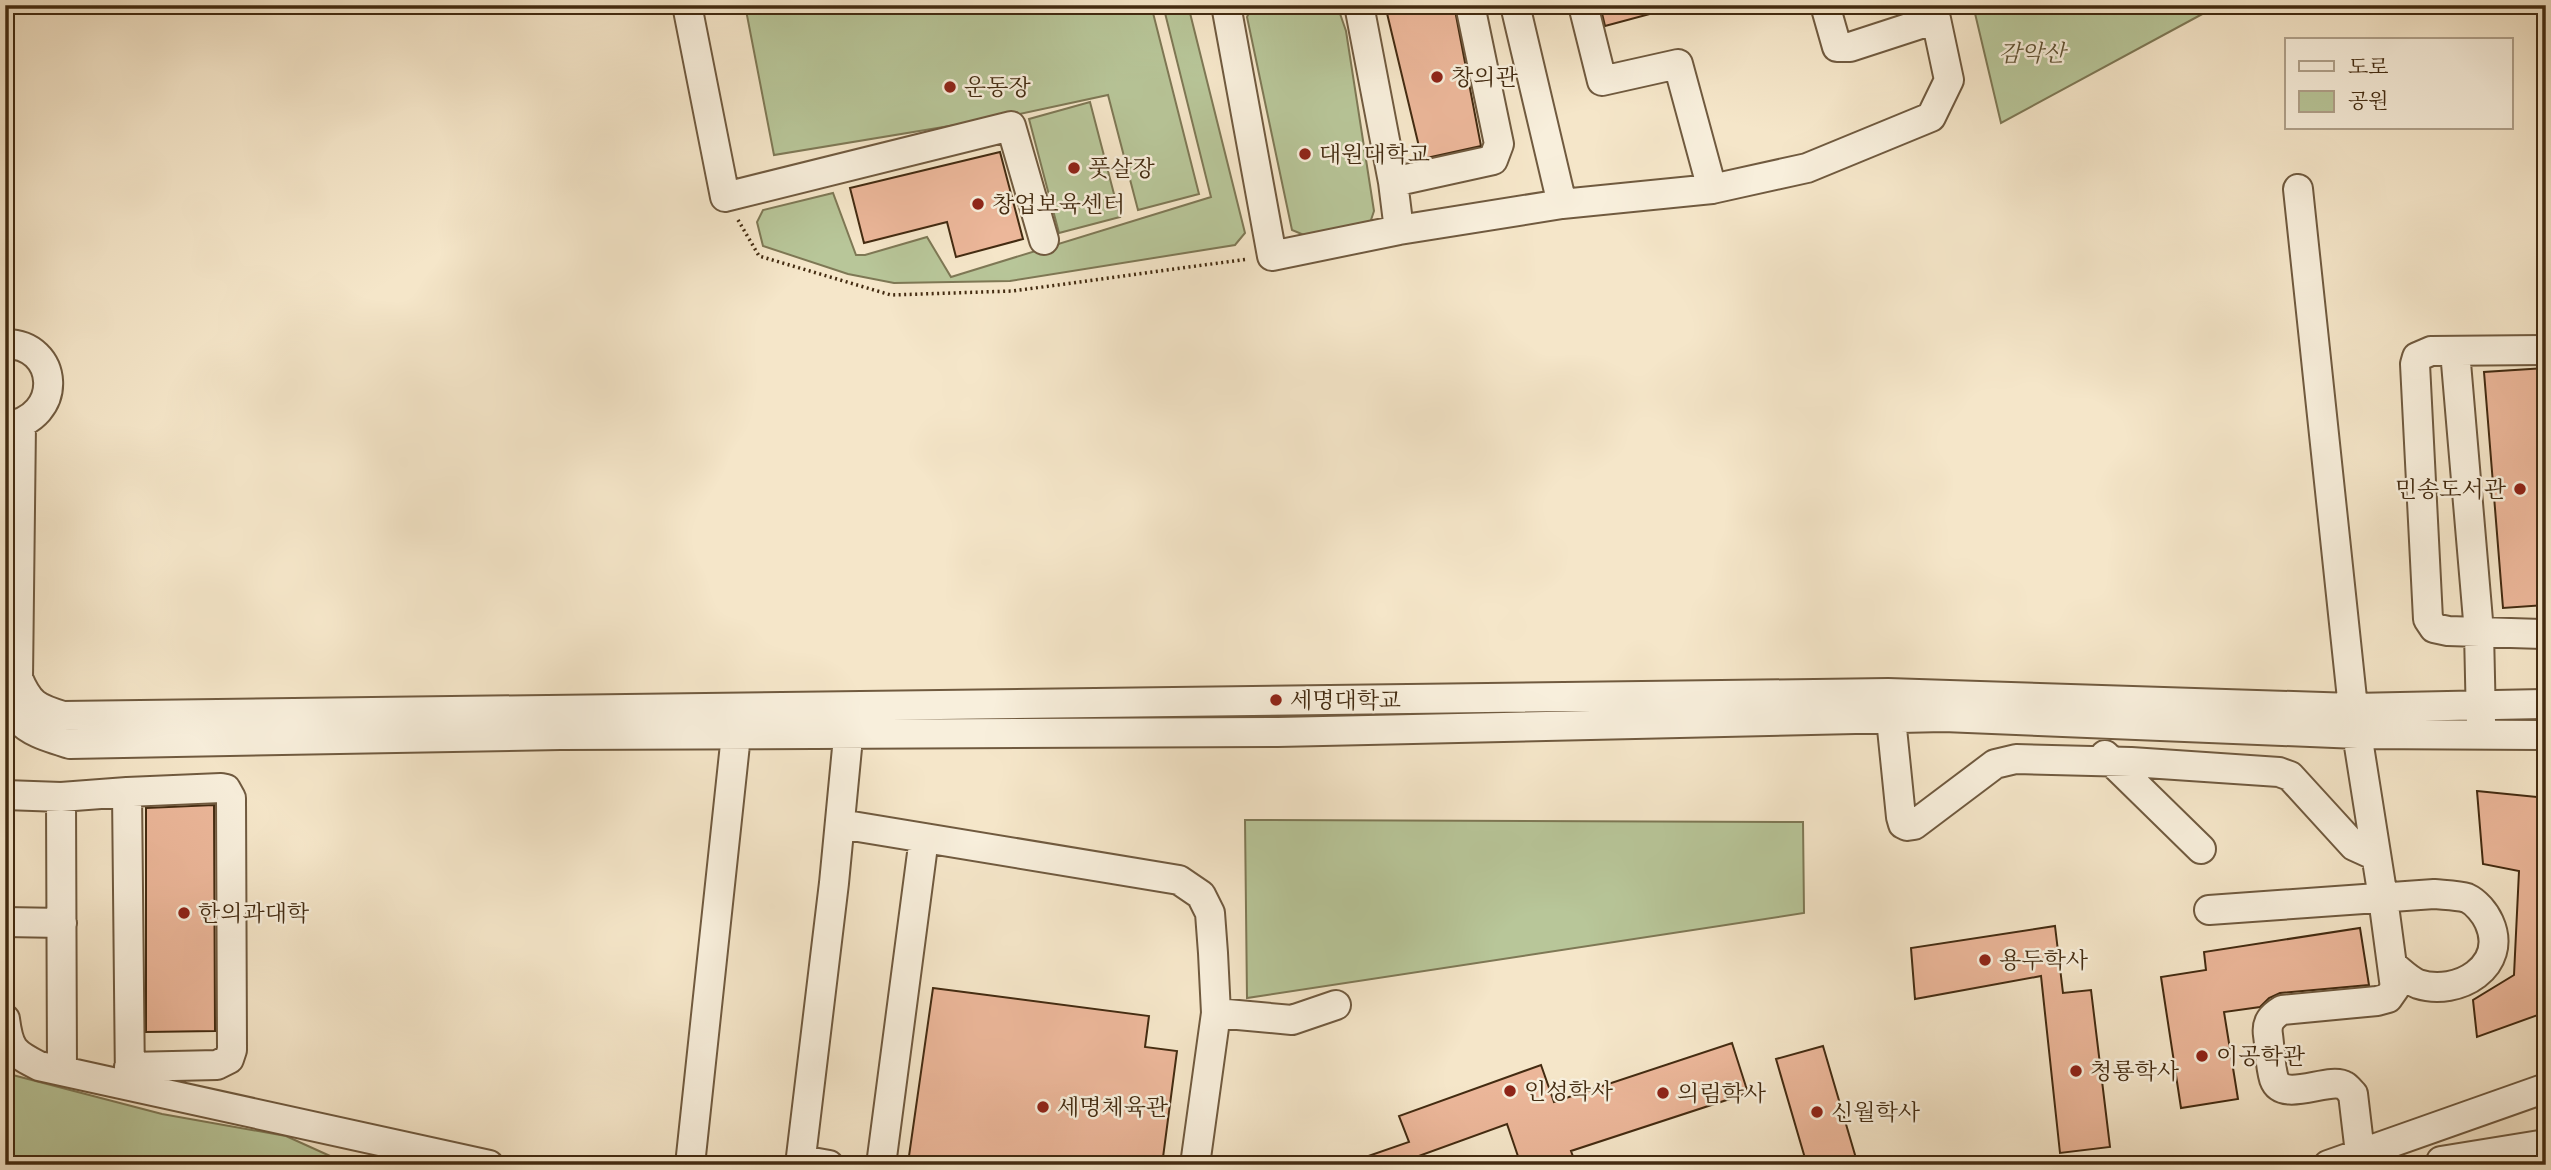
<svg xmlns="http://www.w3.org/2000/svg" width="2551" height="1170" viewBox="0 0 2551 1170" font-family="'EB Garamond','Noto Serif KR',serif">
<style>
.green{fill:#b8c699;stroke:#7e7855;stroke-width:2}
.building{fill:#ecb79a;stroke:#432b11;stroke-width:2}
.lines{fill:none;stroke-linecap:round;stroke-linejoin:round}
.minor-casing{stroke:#705a3f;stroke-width:32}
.path{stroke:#432b11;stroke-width:3.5;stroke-dasharray:2 3.5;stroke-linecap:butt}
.minor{stroke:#f8efdc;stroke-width:28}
.poi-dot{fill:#8f2418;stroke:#f8efdc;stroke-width:2.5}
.labels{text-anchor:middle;stroke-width:5;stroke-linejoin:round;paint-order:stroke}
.park-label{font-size:23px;font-style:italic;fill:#605233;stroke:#f8efdc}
.poi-label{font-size:23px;fill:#432b11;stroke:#f8efdc;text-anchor:start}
</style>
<rect width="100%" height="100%" fill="#f5e6c9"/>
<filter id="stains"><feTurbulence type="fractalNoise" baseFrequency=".00286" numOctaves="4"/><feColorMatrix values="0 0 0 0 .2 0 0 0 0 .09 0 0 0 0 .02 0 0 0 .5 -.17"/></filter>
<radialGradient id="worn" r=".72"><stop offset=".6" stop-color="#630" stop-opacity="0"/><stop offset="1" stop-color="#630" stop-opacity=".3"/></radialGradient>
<path class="green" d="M745 5H1151L1199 194 1138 210 1108 95 1010 116 774 155Z
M1163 5H1188L1245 233 1235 245 1010 281 894 283 848 274 763 246 757 222 763 210 833 193 856 255H865L927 237 951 277 1211 197Z
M1252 5H1337L1346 31 1374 211 1370 223 1311 238 1292 230 1247 17Z
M1973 5H2219L2001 123Z
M1090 102 1120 217 1059 233 1029 119Z
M1245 820 1803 822 1804 913 1247 998Z
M5 1073 162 1114 286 1136 350 1165H5Z"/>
<path class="building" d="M1385 5H1454L1481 146 1422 159Z
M1600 5H1661V11L1605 26Z
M1000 152 1023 239 956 257 947 222 864 243 850 188Z
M2546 368V605L2503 608 2484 372Z
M2477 791 2546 798V1012L2477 1037 2473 1000 2514 975 2519 871 2483 864Z
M214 805 215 1031 146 1032V808Z
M2055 926 2063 993 2091 990 2110 1147 2060 1153 2041 976 1915 999 1911 948Z
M2360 928 2369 985 2280 993 2269 998 2260 1007 2224 1012 2238 1099 2181 1108 2161 977 2206 970 2204 952Z
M933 988 1149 1016 1145 1047 1177 1051 1162 1165 908 1163Z
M1732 1043 1748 1093 1571 1151 1576 1165H1521L1507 1124 1394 1165H1351V1162L1409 1142 1399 1116 1541 1065 1554 1102Z
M1823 1046 1858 1165H1807L1776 1059Z"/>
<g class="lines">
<g class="minor-casing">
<path id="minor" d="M687 5 725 197 1011 126 1044 240
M1226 5 1272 256 1399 230 1562 204 1712 189 1807 168 1931 117 1949 80 1936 19 1850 47H1837L1825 5
M1359 5 1393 182 1493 160 1499 144 1470 5
M1515 5 1562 204
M1583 5 1602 81 1678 64 1712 189
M1393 182 1399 230
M2298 189 2353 708 2383 898 2395 988 2388 998 2377 1001 2282 1010C2272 1016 2266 1022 2268 1035 2270 1049 2270 1066 2274 1079 2283 1104 2329 1076 2345 1086 2347 1087 2351 1092 2353 1094L2360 1153
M5 344C59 343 66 418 5 427
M2455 351 2479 632 2481 722
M21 424 18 678C29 704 36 708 63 716L1888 693 2353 708 2546 704
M2543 634 2448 631 2434 628 2428 619 2415 364 2417 357 2431 351 2546 350
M1889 699 1901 817 1903 824 1907 826 1914 825 1995 764 2016 759 2131 762 2279 772 2290 776 2354 846 2376 856
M5 704C24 731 40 735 70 744L560 735 1278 732 1944 717 2358 734 2546 735
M2105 755 2201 849
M127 792 221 788 226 789 231 798 232 1050 229 1059 217 1065 129 1067
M5 795 61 797 127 792 130 1084
M61 797 62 1071
M840 824 1179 880 1201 895 1210 913 1213 953 1216 1013 1195 1165
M2209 910 2434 894C2444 895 2458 895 2467 898 2476 902 2485 913 2489 922 2509 966 2458 997 2418 984 2408 980 2400 971 2392 965
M5 922 62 923
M1216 1013 1292 1020 1336 1005
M5 1019C9 1049 13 1053 39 1066L489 1165
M801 1160 829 1165
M2441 1161 2546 1144
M690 1165 736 735
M800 1165 834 883 850 717
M881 1165 924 838
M2328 1165 2546 1088"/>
</g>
<path class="path" d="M738 220 759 256 891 295 1013 291 1248 259"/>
<use href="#minor" class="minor"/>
</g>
<g class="poi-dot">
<circle cx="1437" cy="77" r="7"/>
<circle cx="950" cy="87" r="7"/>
<circle cx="1305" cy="154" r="7"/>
<circle cx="1074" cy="168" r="7"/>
<circle cx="978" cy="204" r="7"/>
<circle cx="2520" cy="489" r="7"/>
<circle cx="1276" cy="700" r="7"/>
<circle cx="184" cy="913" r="7"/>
<circle cx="1985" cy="960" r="7"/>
<circle cx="2202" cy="1056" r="7"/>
<circle cx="2076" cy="1071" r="7"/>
<circle cx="1510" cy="1091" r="7"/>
<circle cx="1663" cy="1093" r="7"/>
<circle cx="1043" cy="1107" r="7"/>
<circle cx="1817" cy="1112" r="7"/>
</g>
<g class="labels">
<g class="park-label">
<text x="2032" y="61">감악산</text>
</g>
<g class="poi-label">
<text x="1451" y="85">창의관</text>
<text x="964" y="95">운동장</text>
<text x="1319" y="162">대원대학교</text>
<text x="1088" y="176">풋살장</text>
<text x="992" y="212">창업보육센터</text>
<text x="2506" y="497" text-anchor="end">민송도서관</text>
<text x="1290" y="708">세명대학교</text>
<text x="198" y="921">한의과대학</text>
<text x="1999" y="968">용두학사</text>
<text x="2216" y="1064">이공학관</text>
<text x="2090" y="1079">청룡학사</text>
<text x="1524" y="1099">인성학사</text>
<text x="1677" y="1101">의림학사</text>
<text x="1057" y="1115">세명체육관</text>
<text x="1831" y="1120">신월학사</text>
</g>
</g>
<rect width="2551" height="1170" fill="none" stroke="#f5e6c9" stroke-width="28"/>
<rect x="7" y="7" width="2537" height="1156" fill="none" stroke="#432b11" stroke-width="3.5"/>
<rect x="14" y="14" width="2523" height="1142" fill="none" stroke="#432b11" stroke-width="2"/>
<rect x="2285" y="38" width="228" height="91" fill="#f8efdc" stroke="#b0a18b" stroke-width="2"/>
<rect x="2299" y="61" width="35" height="10" fill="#f8efdc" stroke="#b0a18b" stroke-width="2"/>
<text x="2348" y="74" font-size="21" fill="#432b11">도로</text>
<rect x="2299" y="91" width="35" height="21" fill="#b8c699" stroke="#b0a18b" stroke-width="2"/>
<text x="2348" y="108" font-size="21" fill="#432b11">공원</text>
<rect width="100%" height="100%" filter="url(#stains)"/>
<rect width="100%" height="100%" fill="url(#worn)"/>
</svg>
